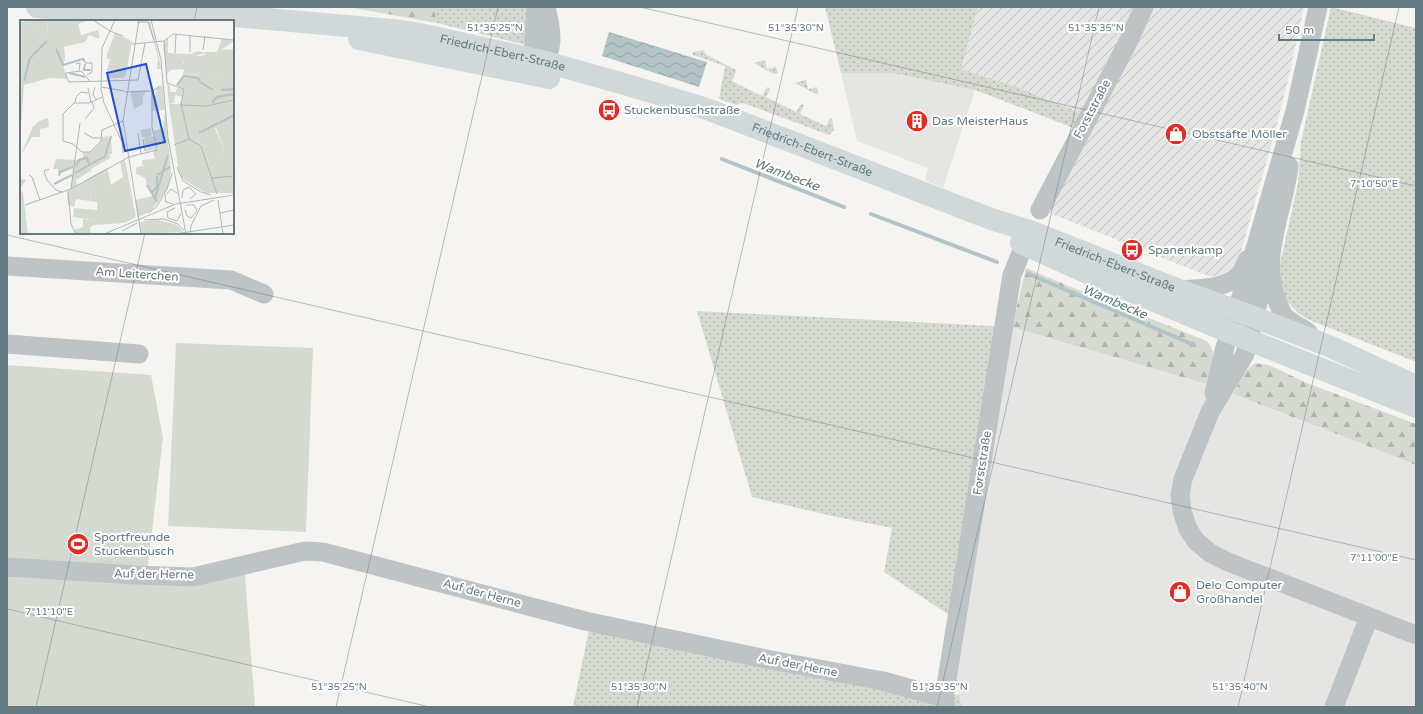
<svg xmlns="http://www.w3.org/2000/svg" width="1423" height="714" viewBox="0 0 1423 714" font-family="'Varela Round',sans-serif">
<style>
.built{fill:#e5e6e4}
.industrial{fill:url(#industrial-furrows)}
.grass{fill:url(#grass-dots)}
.forest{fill:url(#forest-firs)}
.garden{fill:#d5dad0}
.water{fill:url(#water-waves)}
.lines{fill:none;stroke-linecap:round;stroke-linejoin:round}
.stream{stroke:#b2c4c5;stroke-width:4}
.minor{stroke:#bec3c5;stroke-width:19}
.major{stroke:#d1d8da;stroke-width:22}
.ticks{fill:none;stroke:#647a82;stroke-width:1;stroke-opacity:0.45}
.labels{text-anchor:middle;stroke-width:4;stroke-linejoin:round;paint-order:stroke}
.street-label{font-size:12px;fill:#647a82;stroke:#fff}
.poi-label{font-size:12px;fill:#647a82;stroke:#fff;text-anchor:start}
.water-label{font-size:13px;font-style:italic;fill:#5a7678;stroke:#fff}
.inset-river{fill:none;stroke:#b2c4c5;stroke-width:2}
.inset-road{fill:none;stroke:#aeb8bb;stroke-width:1}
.view{fill:#1d4ed8;fill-opacity:0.15;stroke:#1d4ed8;stroke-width:2}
.inset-edge{fill:none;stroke:#647a82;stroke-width:2}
.ticks-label{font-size:10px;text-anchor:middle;fill:#647a82;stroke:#fff;stroke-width:4;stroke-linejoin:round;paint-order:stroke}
</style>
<defs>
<pattern id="industrial-furrows" width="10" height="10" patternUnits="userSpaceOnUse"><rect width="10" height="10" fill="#e5e6e4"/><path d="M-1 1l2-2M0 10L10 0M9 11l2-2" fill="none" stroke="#bdbfbe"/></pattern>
<pattern id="grass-dots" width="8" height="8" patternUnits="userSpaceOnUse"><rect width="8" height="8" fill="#d5dad0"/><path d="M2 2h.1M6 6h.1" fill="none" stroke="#b0b6ae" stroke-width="1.8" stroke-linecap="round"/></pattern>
<pattern id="forest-firs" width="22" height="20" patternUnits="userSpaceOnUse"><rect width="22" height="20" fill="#d5dad0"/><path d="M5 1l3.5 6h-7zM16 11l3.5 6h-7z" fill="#b0b6ae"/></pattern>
<pattern id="water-waves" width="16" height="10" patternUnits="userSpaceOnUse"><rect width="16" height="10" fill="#b2c4c5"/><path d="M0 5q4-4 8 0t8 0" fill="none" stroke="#94a4a5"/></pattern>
</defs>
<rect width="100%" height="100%" fill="#f5f4f1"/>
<path class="built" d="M878 72 893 73 933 80 975 90 943 188 925 180 928 168 857 141 841 73Z
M1012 327 1206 384 1416 465V707H962L955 679Z"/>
<path class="industrial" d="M978 7H1304L1289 76 1275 132 1240 255 1236 262 1232 268 1219 277 1208 276 1047 212 1094 119 961 69Z"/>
<path class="grass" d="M434 7H527L526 45 437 23Z
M825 7H978L961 69 1016 87 1085 115 1076 129 975 90 893 73H841Z
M1331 7 1416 28V362L1307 319 1297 312 1289 303 1283 295 1278 276 1281 260 1298 183 1301 142Z
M704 50 705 54 736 70V72L732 81 762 96 767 87 770 89 766 97 796 112 801 104 804 105 800 114 826 126 830 118 832 119 834 130 829 135 746 104 741 103 736 105 719 99 725 66 693 55V52Z
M765 60 767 69 776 67 778 73 774 74 754 63Z
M806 80 808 89 817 87 818 94H816L795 83Z
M697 311 1012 327 963 624 884 572 892 528 832 516 752 497Z
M591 620 882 678 959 695 962 707H573Z"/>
<path class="forest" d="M348 7H434L437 23Z
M1026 268 1093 296 1207 341C1219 356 1211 368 1206 384L1012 327Z
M1255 363 1269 365 1307 383 1416 424V465L1233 394 1244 373Z"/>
<path class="garden" d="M176 343 313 348 306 532 168 526Z
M7 365 151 375 163 438 147 573 244 563 255 707H7Z"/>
<path class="water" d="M609 32 707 62 699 87 602 56Z"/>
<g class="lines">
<path class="stream" d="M722 159 844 207
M871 214 997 262
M1029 274 1194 345"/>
<path class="minor" d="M536 7 533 59 538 72
M540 74C554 48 553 35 546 7
M1289 166C1284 211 1258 259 1278 303 1280 307 1282 314 1285 317 1291 323 1301 327 1308 332
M1040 210 1128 42 1144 7
M1272 248 1245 354 1210 412 1183 479 1180 495 1182 511 1188 529 1196 541 1210 553 1228 562 1416 635
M7 266 231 280 264 294
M1179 290C1199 288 1224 290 1239 275 1243 271 1245 264 1248 259
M7 344 139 354
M1214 393 1225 347 1244 287 1295 111 1318 7
M7 567 135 575 193 577 305 551 323 552 585 621 766 659 883 681 944 698
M946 707 944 698 1012 275 1030 231
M1334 707 1369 617"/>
<g class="major">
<path d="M37 7 149 16"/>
<path id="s1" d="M133 7 392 30 420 34 546 62 631 86 707 109 991 219 1030 231 1179 290 1254 317 1331 347 1416 386"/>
<path d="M359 39 549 78"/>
<path d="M1021 243 1083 271 1229 332 1416 407"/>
</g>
</g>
<path class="ticks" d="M640 7 1416 186M194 21 197 7M7 235 1416 560M7 609 430 707M36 707 145 233M336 707 498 7M637 707 798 7M937 707 1099 7M1238 707 1399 7"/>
<defs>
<g id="bus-disc" transform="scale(1.15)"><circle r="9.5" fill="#e32a23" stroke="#fff"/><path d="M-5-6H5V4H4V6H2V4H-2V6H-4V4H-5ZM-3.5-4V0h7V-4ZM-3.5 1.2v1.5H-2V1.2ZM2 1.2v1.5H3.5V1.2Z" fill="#fff"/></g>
<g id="building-disc" transform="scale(1.15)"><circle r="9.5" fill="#e32a23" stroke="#fff"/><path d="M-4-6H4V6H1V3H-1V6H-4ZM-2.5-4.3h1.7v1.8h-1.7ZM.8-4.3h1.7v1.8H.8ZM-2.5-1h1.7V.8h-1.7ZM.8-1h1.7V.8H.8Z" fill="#fff"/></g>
<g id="shop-disc" transform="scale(1.15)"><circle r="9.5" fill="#e32a23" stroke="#fff"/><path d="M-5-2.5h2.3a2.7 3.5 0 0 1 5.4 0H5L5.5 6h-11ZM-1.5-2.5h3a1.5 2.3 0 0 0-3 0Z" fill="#fff"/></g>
<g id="stadium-disc" transform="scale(1.15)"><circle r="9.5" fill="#e32a23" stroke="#fff"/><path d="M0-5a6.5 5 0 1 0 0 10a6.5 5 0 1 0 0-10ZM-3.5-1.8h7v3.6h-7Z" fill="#fff"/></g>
</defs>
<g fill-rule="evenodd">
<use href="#bus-disc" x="609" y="110"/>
<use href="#building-disc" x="917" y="121"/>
<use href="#shop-disc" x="1176" y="134"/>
<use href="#bus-disc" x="1132" y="250"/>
<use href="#stadium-disc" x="78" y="544"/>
<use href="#shop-disc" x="1180" y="592"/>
</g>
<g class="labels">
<g class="street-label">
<text dy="4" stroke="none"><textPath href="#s1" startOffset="373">Friedrich-Ebert-Straße</textPath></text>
<text transform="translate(1092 109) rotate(-62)" y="4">Forststraße</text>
<text dy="4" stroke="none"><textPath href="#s1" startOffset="698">Friedrich-Ebert-Straße</textPath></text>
<text dy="4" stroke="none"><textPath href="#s1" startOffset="1022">Friedrich-Ebert-Straße</textPath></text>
<text transform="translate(137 274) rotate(4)" y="4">Am Leiterchen</text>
<text transform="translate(982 463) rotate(-81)" y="4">Forststraße</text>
<text transform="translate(154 574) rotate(1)" y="4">Auf der Herne</text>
<text transform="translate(482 593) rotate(15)" y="4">Auf der Herne</text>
<text transform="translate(798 665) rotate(11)" y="4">Auf der Herne</text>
</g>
<g class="poi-label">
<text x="624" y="114">Stuckenbuschstraße</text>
<text x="932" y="125">Das MeisterHaus</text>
<text x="1192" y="138">Obstsäfte Möller</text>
<text x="1148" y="254">Spanenkamp</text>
<text x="94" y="541">Sportfreunde<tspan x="94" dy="14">Stuckenbusch</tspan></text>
<text x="1196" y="589">Delo Computer<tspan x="1196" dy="14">Großhandel</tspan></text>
</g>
<g class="water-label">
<text transform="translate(787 174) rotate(21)" y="5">Wambecke</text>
<text transform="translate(1115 301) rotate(23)" y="5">Wambecke</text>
</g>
</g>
<g transform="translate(20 20)">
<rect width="214" height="214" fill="#f5f4f1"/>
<path d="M28 0 27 14H31L27 17 4 1ZM128 2H130L138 33 141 48 142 62 145 90 132 91 131 70 133 69 134 75H136V68L142 65V60L141 49H137L138 38ZM95 13 112 21 106 55 103 58H89V53H86L90 39H87V34ZM147 63 150 66V72H156L157 68 163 69 162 77 155 75 154 83 149 84ZM127 70 123 76V84L114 89 110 71ZM198 103 195 109 204 129 191 149 183 127 176 120 181 116 177 108 178 104ZM89 116 86 134 68 145 70 151 56 160 57 165 87 148 88 151 55 168 58 170 71 166 70 181 56 179 54 187 48 185 47 174 51 169 53 147 38 155V149H33L36 139 56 140 63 137V132H71L81 122 82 117ZM134 139 135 143 123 146 126 158 116 154V147L123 146 122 140ZM54 188 77 190V201L53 197Z" fill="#d5dad0"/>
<path d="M28 0H68L58 4 61 15 78 10 80 17 79 19 69 15 65 22 44 27 45 39 43 45 47 59 30 58 4 65 0 119V3L5 1 27 17 30 14H27ZM148 17V33L170 34 178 31 186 33 162 40 164 44V55L190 54 197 58 195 63 213 57 212 53 214 52V173H186L164 160 159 153 149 84H160L165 69 156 65 163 55 164 49 151 50 147 54 143 25ZM197 103 195 105 204 129 191 149 183 127 176 120 181 116 177 108 178 105ZM145 90 151 151 148 168 130 192 118 197 115 180 133 176 127 166 123 146 135 143 133 130 146 125 143 108ZM28 98 29 107 20 109V117H12L0 136 13 107 19 101ZM91 115 92 134H89L90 138 71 149V154L68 145H64L85 136ZM105 140 116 197 104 203 73 205 70 208 71 214H55L54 210 63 207V199L77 201V182L70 181 71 166 58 170 55 168 88 151 91 165 103 157 100 142ZM1 159 6 160 0 169 3 173 8 214H0V160ZM135 199 157 205 163 212 121 214 119 203Z" fill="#d5dad0" fill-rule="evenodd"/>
<path d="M85 168 86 184 79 186V172Z" fill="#d5dad0"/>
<path d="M202 18 214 21 201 30 214 29V52L212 53 214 60 199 64 195 63 197 58 190 54 181 57 178 54 164 55V44L162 36H181L186 34 184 32H197ZM131 108 132 115 129 117 135 116 133 111 143 108 146 125 126 132 124 118 127 117H122L120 110Z" fill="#d5dad0"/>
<path class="inset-river" d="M36 29 43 45 63 39 65 42M65 44 64 50H71M49 53 65 57M4 61 10 38 27 21M180 62 193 70M157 65 164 56 178 58 180 61M201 70 214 69M192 83 197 77 214 74M199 103 214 95M179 113 198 103M56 146 59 140 67 138 69 144M143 151 148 135M55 153 85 136 91 116M137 155 150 147M39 156 40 152 53 147M34 164 52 155M127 165 137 182M131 173 137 167V156M135 178 143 152"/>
<path class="inset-road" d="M73 0 90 11M95 0 82 28 81 69 84 83 102 122 103 133M119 0 103 101 121 214M131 0 141 40 148 118 166 214M117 2H128L134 20M90 11 103 16M144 21 147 63 164 69 161 84 169 119 181 126 197 174M112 24 144 21 153 14 214 20M183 30 185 16M170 32V15M155 33 156 14M65 43H72V52L67 55M56 44 60 43 59 51M45 53 49 62 118 60 125 23M46 53 61 51 70 61M75 67 73 74 76 80M81 67 104 71M68 68 71 83M105 72 132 71 140 66M82 77 69 83H54L43 94V121L53 124 62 132H70L81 121 82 110 103 101M55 83 56 77 61 72 68 73M161 85 186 86 214 80M65 99 74 88 72 82M64 113 73 118H81M118 113 121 134M123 119 125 131M154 125 169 119M157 147 163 161 181 172 191 175M29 149 24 151 27 160 36 170 42 172M9 155 12 157 20 180M191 158 214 156M51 169 60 103M48 171 51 204 56 214M162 178 163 170 169 167 176 174 170 179M198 180 203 214M153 184 146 182 145 176 151 169 157 173M5 185 51 169 109 137 137 130 132 107V71M155 188 147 192 148 198 157 201 161 193M165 190 167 196 171 198 177 191 174 185H166M129 193 137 186 147 169 152 153M200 193 214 190M124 200 144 199 158 204 164 211M102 211 117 203M84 214 156 184 214 175M155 214 214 205M170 214 171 206 181 186 194 180"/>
<path class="view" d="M126 44 145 122 105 131 87 53Z"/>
<rect width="214" height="214" class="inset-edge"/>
</g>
<g class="ticks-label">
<text x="495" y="31">51°35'25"N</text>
<text x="796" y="31">51°35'30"N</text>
<text x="1096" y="31">51°35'35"N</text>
<text x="1374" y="187">7°10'50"E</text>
<text x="1374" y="561">7°11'00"E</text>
<text x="49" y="615">7°11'10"E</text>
<text x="339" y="690">51°35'25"N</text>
<text x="639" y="690">51°35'30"N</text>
<text x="940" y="690">51°35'35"N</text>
<text x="1240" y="690">51°35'40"N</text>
</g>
<rect width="1423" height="714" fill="none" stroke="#647a82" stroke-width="16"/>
<path d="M1279 34v6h95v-6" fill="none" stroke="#647a82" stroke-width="2"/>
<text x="1285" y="34" font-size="12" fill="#647a82" stroke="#ffffff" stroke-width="3" paint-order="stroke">50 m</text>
</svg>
